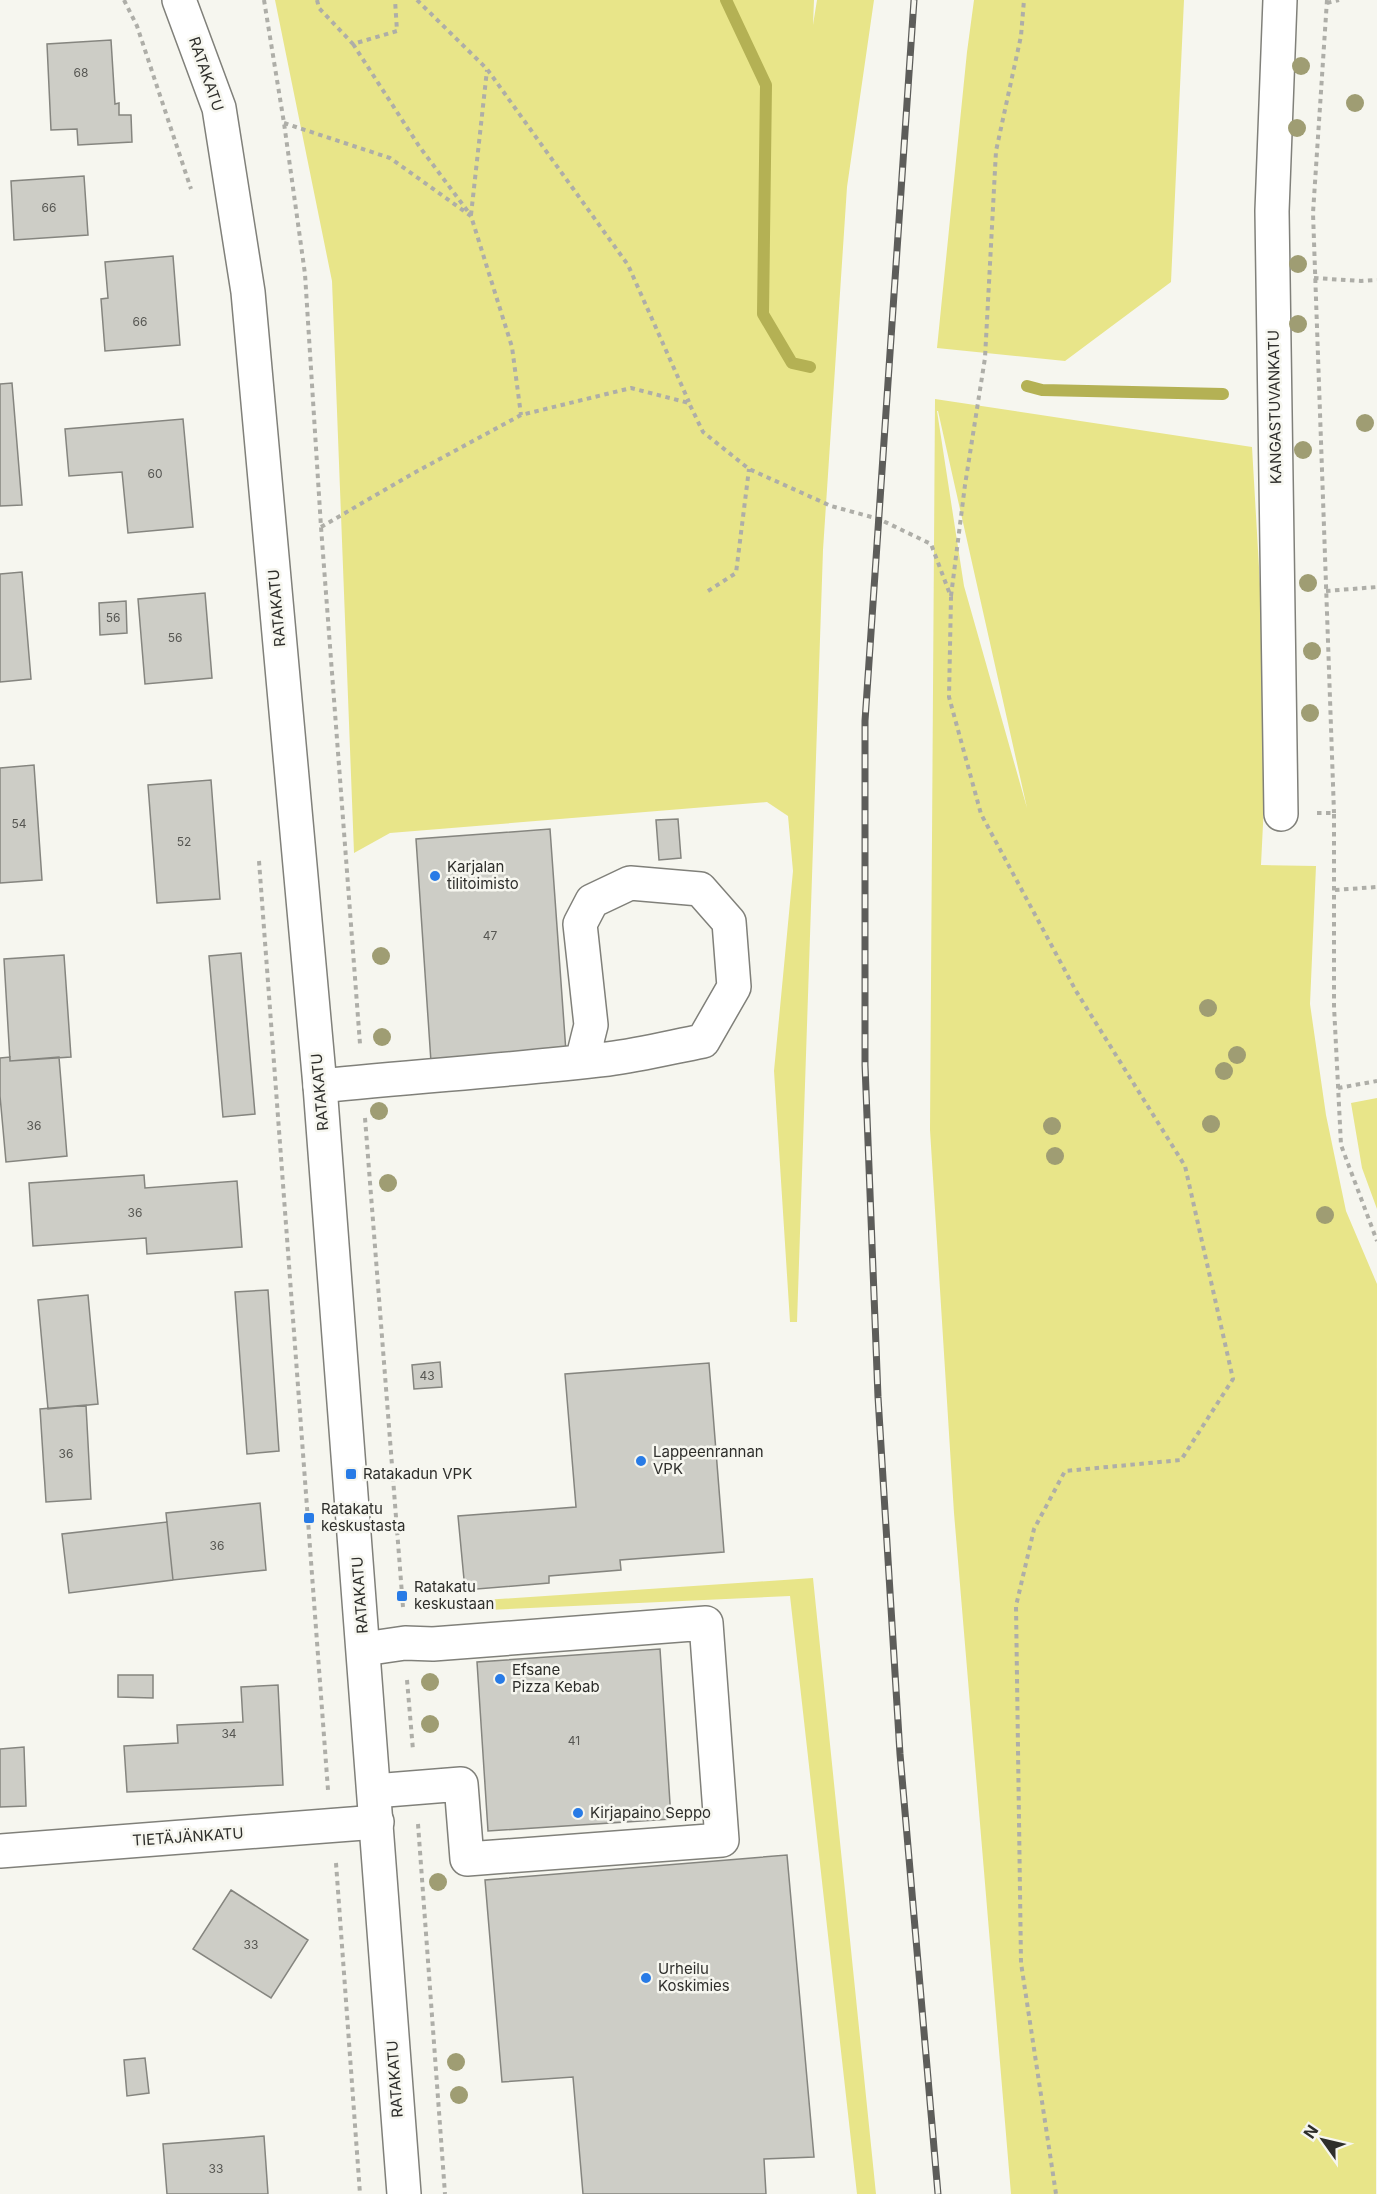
<svg xmlns="http://www.w3.org/2000/svg" width="1377" height="2194" viewBox="0 0 1377 2194" font-family="Inter,sans-serif">
<style>
.green{fill:#e8e589;fill-rule:evenodd}
.lines{fill:none;stroke-linecap:round;stroke-linejoin:round}
.stream{stroke:#b4b154;stroke-width:12}
.building{fill:#cdcdc6;stroke:#85857f;stroke-width:1.5}
.minor-casing{stroke:#80807a;stroke-width:36}
.major-casing{stroke:#80807a;stroke-width:36}
.path{stroke:#aeaea8;stroke-width:4;stroke-dasharray:4.5 4.5;stroke-linecap:butt}
.minor{stroke:#fff;stroke-width:33}
.major{stroke:#fff;stroke-width:33}
.rail-casing{stroke:#5d5d5a;stroke-width:7}
.rail{stroke:#f6f6ef;stroke-width:4.5;stroke-dasharray:14;stroke-linecap:butt}
.tree{fill:#9f9d73}
.poi-dot{fill:#287be6;stroke:#f6f6ef;stroke-width:2}
.labels{text-anchor:middle;stroke-width:5;stroke-linejoin:round;paint-order:stroke}
.number-label{font-size:12px;fill:#565652}
.street-label{font-size:15px;fill:#2e2e2b;stroke:#f6f6ef}
.poi-label{font-size:15px;fill:#2e2e2b;stroke:#f6f6ef;text-anchor:start}
</style>
<rect width="100%" height="100%" fill="#f6f6ef"/>
<path class="green" d="M814 0 813 25 817 0H874L847 187 823 550 797 1322H790L774 1071 793 871 788 816 767 802 390 833 354 853 332 281 275 0Z
M974 0H1184L1171 282 1065 361 937 348 967 52Z
M935 399 1252 447 1268 722 1261 865 1316 866 1310 1004 1326 1115 1346 1211 1377 1284 1376 2194H1011L954 1513 930 1130ZM937 411H938L1027 808 964 586Z
M1377 1098V1209L1362 1168 1351 1103Z
M813 1578 876 2194H857L790 1596 488 1610 484 1600Z"/>
<g class="lines">
<path class="stream" d="M726 0 766 85 763 314 792 363 810 367
M1027 386 1042 390 1223 394"/>
</g>
<path class="building" d="M111 40 115 104 119 103V115H131L132 142 78 145 77 129 51 130 47 44Z
M84 176 88 235 14 240 11 181Z
M173 256 180 345 105 351 101 299 108 298 105 262Z
M12 383 22 505 0 506V384Z
M183 419 193 527 128 533 122 472 69 476 65 429Z
M22 572 31 679 0 682V574Z
M205 593 212 678 145 684 138 599Z
M126 601 127 633 100 635 99 603Z
M34 765 42 880 0 883V768Z
M211 780 220 899 157 903 148 785Z
M678 819 681 858 659 860 656 820Z
M550 829 566 1052 431 1062 416 839Z
M241 953 255 1114 223 1117 209 956Z
M64 955 71 1057 10 1061 4 959Z
M10 1057V1061L59 1057 67 1156 6 1162 0 1096V1058Z
M144 1175 145 1188 237 1181 242 1247 147 1254 146 1238 33 1246 29 1183Z
M268 1290 279 1451 247 1454 235 1292Z
M88 1295 98 1404 48 1409 38 1300Z
M440 1362 442 1387 414 1389 412 1365Z
M709 1363 724 1552 620 1560 621 1570 549 1576V1583L465 1590 458 1516 576 1507 565 1374Z
M86 1405 91 1499 46 1502 40 1409Z
M260 1503 266 1570 173 1580 166 1513Z
M167 1522 173 1580 69 1593 62 1534Z
M660 1649 671 1819 488 1831 477 1662Z
M118 1675H153V1698L118 1697Z
M278 1685 283 1785 127 1792 124 1746 178 1743 177 1725 243 1722 241 1687Z
M24 1747 26 1806 0 1807V1749Z
M787 1855 814 2157 764 2159 766 2194H583L573 2077 502 2082 485 1880Z
M231 1890 308 1940 271 1998 193 1949Z
M145 2058 149 2093 127 2096 124 2060Z
M264 2136 268 2194H167L163 2144Z"/>
<g class="lines">
<g class="minor-casing">
<path id="minor" d="M1280 0 1272 211 1281 814
M320 1086C416 1076 513 1070 608 1059 640 1055 672 1047 703 1041L734 987 729 922 700 889 630 883 592 901 580 924 591 1025 582 1061
M364 1649 405 1643 433 1644 706 1623 722 1840 467 1859 461 1784 374 1791
M0 1851 377 1822"/>
</g>
<g class="major-casing">
<path id="major" d="M179 0 219 108 248 292 320 1086 404 2194"/>
</g>
<path class="path" d="M124 0 137 26 191 189
M264 0 284 123 305 274 321 527 360 1044
M317 0 319 8 353 44 397 31 395 0
M417 0 487 69 628 265 689 402
M1327 0 1313 213 1334 813
M1327 3 1339 0
M353 44 419 146 469 213
M284 123 390 158 471 216 512 347 521 415
M471 215 487 70
M1314 278 1361 281 1377 280
M321 527 412 474 521 415 631 388 689 403 703 432 749 469 831 506 879 519 931 544 951 597 949 697 981 814 1076 991 1185 1166 1233 1379 1181 1460 1065 1471 1034 1529 1016 1606 1021 1963 1056 2194
M708 591 736 573 749 469
M1326 591 1377 587
M951 596 965 485 985 358 996 151 1021 36 1024 0
M1317 813H1334V1006L1341 1145 1377 1241
M259 861 328 1790
M1335 890 1377 887
M1338 1088 1377 1081
M365 1118 403 1607
M407 1680 413 1750
M418 1824 445 2194
M336 1863 360 2194"/>
<use href="#minor" class="minor"/>
<use href="#major" class="major"/>
<g class="rail-casing">
<path id="rail" d="M914 0 865 721V1065L878 1397 900 1754 938 2194"/>
</g>
<use href="#rail" class="rail"/>
</g>
<g class="tree">
<circle cx="1301" cy="66" r="9"/>
<circle cx="1355" cy="103" r="9"/>
<circle cx="1297" cy="128" r="9"/>
<circle cx="1298" cy="264" r="9"/>
<circle cx="1298" cy="324" r="9"/>
<circle cx="1365" cy="423" r="9"/>
<circle cx="1303" cy="450" r="9"/>
<circle cx="1308" cy="583" r="9"/>
<circle cx="1312" cy="651" r="9"/>
<circle cx="1310" cy="713" r="9"/>
<circle cx="381" cy="956" r="9"/>
<circle cx="1208" cy="1008" r="9"/>
<circle cx="382" cy="1037" r="9"/>
<circle cx="1237" cy="1055" r="9"/>
<circle cx="1224" cy="1071" r="9"/>
<circle cx="379" cy="1111" r="9"/>
<circle cx="1211" cy="1124" r="9"/>
<circle cx="1052" cy="1126" r="9"/>
<circle cx="1055" cy="1156" r="9"/>
<circle cx="388" cy="1183" r="9"/>
<circle cx="1325" cy="1215" r="9"/>
<circle cx="430" cy="1682" r="9"/>
<circle cx="430" cy="1724" r="9"/>
<circle cx="438" cy="1882" r="9"/>
<circle cx="456" cy="2062" r="9"/>
<circle cx="459" cy="2095" r="9"/>
</g>
<g class="poi-dot">
<circle cx="435" cy="876" r="6"/>
<circle cx="641" cy="1461" r="6"/>
<rect x="345" y="1468" width="12" height="12" rx="3"/>
<rect x="303" y="1512" width="12" height="12" rx="3"/>
<rect x="396" y="1590" width="12" height="12" rx="3"/>
<circle cx="500" cy="1679" r="6"/>
<circle cx="578" cy="1813" r="6"/>
<circle cx="646" cy="1978" r="6"/>
</g>
<g class="labels">
<g class="number-label">
<text x="81" y="77">68</text>
<text x="49" y="212">66</text>
<text x="140" y="326">66</text>
<text x="155" y="478">60</text>
<text x="113" y="622">56</text>
<text x="175" y="642">56</text>
<text x="19" y="828">54</text>
<text x="184" y="846">52</text>
<text x="490" y="940">47</text>
<text x="34" y="1130">36</text>
<text x="135" y="1217">36</text>
<text x="427" y="1380">43</text>
<text x="66" y="1458">36</text>
<text x="217" y="1550">36</text>
<text x="229" y="1738">34</text>
<text x="574" y="1745">41</text>
<text x="251" y="1949">33</text>
<text x="216" y="2173">33</text>
</g>
<g class="street-label">
<text transform="translate(206 74) rotate(71)" y="5">RATAKATU</text>
<text transform="translate(1275 407) rotate(-91)" y="5">KANGASTUVANKATU</text>
<text transform="translate(277 608) rotate(-95)" y="5">RATAKATU</text>
<text transform="translate(320 1092) rotate(-95)" y="5">RATAKATU</text>
<text transform="translate(360 1595) rotate(-94)" y="5">RATAKATU</text>
<text transform="translate(188 1837) rotate(-4)" y="5">TIETÄJÄNKATU</text>
<text transform="translate(395 2079) rotate(-94)" y="5">RATAKATU</text>
</g>
<g class="poi-label">
<text x="447" y="872">Karjalan<tspan x="447" dy="17">tilitoimisto</tspan></text>
<text x="653" y="1457">Lappeenrannan<tspan x="653" dy="17">VPK</tspan></text>
<text x="363" y="1479">Ratakadun VPK</text>
<text x="321" y="1514">Ratakatu<tspan x="321" dy="17">keskustasta</tspan></text>
<text x="414" y="1592">Ratakatu<tspan x="414" dy="17">keskustaan</tspan></text>
<text x="512" y="1675">Efsane<tspan x="512" dy="17">Pizza Kebab</tspan></text>
<text x="590" y="1818">Kirjapaino Seppo</text>
<text x="658" y="1974">Urheilu<tspan x="658" dy="17">Koskimies</tspan></text>
</g>
</g>
<g transform="translate(1323 2140) rotate(304)" stroke="#f6f6ef" stroke-width="4.5" paint-order="stroke">
<path d="M0-4.5L10 22L0 15L-10 22Z" fill="#2e2e2b"/>
<text y="-9" font-size="16" font-weight="bold" text-anchor="middle" fill="#2e2e2b">N</text>
</g>
</svg>
